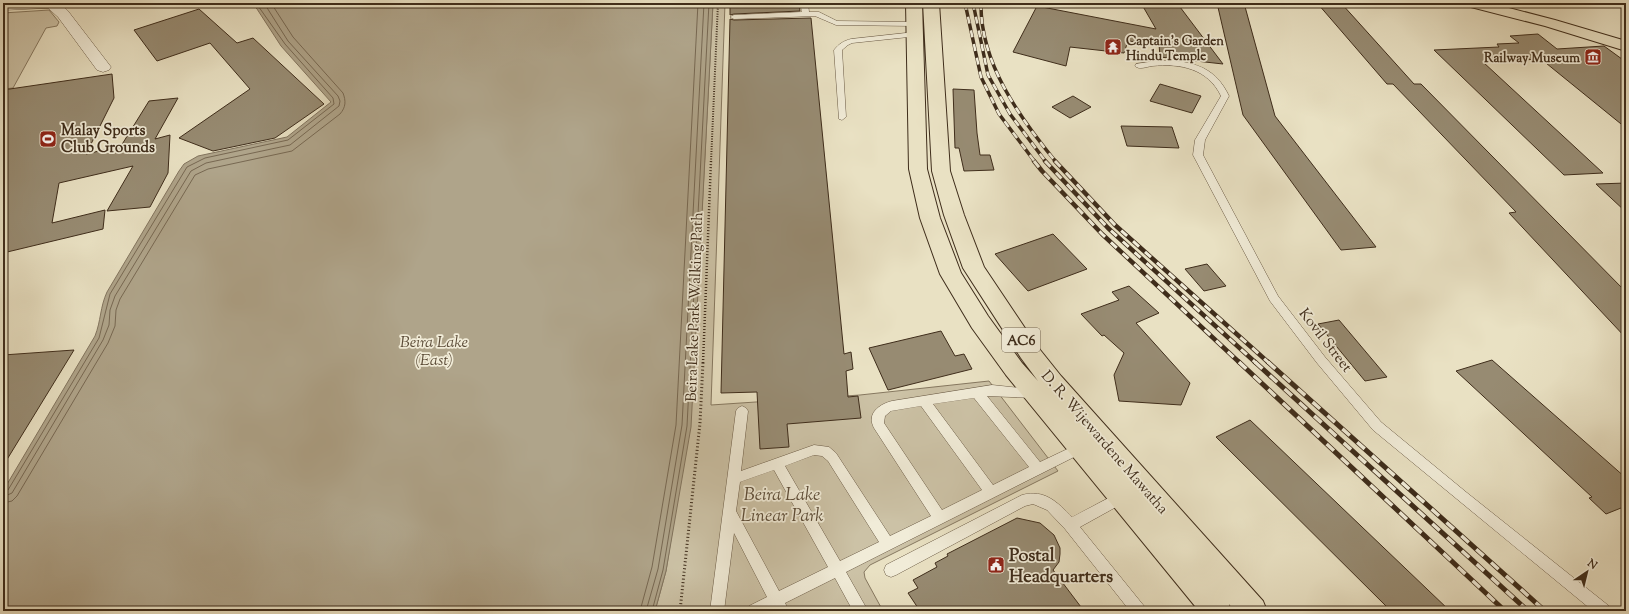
<svg xmlns="http://www.w3.org/2000/svg" width="1629" height="614" viewBox="0 0 1629 614" font-family="'Sorts Mill Goudy',serif">
<style>
.green{fill:#ccc2a6;stroke:#867860}
.water{fill:#afa48a;stroke:#82745e}
.lines{fill:none;stroke-linecap:round;stroke-linejoin:round}
.shore{stroke:#776852;stroke-width:1}
.building{fill:#978b72;stroke:#3f2d1b}
.service-casing{stroke:#6a5a45;stroke-width:1}
.minor-casing{stroke:#6a5a45;stroke-width:1}
.primary-casing{stroke:#3f2d1b;stroke-width:2}
.trunk-casing{stroke:#3f2d1b;stroke-width:2}
.path-far2{stroke:#3f2d1b;stroke-width:2;stroke-dasharray:1 1.5;stroke-linecap:butt}
.path-far1{stroke:#3f2d1b;stroke-width:2.5;stroke-dasharray:1 2;stroke-linecap:butt}
.path{stroke:#3f2d1b;stroke-width:3;stroke-dasharray:1 2.5;stroke-linecap:butt}
.service{fill:#f1ecd8;fill-rule:evenodd}
.minor{fill:#f1ecd8;fill-rule:evenodd}
.primary{fill:#e9e1c3;fill-rule:evenodd}
.trunk{fill:#e9e1c3;fill-rule:evenodd}
.rail-far2-casing{stroke:#3f2d1b;stroke-width:3.5}
.rail-far1-casing{stroke:#3f2d1b;stroke-width:4.5}
.rail-casing{stroke:#3f2d1b;stroke-width:5}
.rail-far2{stroke:#f1ecd8;stroke-width:2.5;stroke-dasharray:7;stroke-linecap:butt}
.rail-far1{stroke:#f1ecd8;stroke-width:3;stroke-dasharray:8;stroke-linecap:butt}
.rail{stroke:#f1ecd8;stroke-width:3.5;stroke-dasharray:10;stroke-linecap:butt}
.labels{text-anchor:middle;stroke-width:3.5;stroke-linejoin:round;paint-order:stroke}
.far-poi-label{font-size:13px;font-weight:bold;fill:#3f2d1b;stroke:#f1ecd8;text-anchor:start}
.shield{fill:#f1ecd8;stroke:#746654;stroke-width:1}
.shield-label{font-size:14px;font-weight:bold;fill:#3f2d1b}
.poi-label{font-size:15px;font-weight:bold;fill:#3f2d1b;stroke:#f1ecd8;text-anchor:start}
.street-label{font-size:15px;fill:#3f2d1b;stroke:#f1ecd8}
.water-label{font-size:16px;font-style:italic;fill:#5b4b37;stroke:#f1ecd8}
.near-park-label{font-size:18px;font-style:italic;fill:#5b4b37;stroke:#f1ecd8}
.near-poi-label{font-size:18px;font-weight:bold;fill:#3f2d1b;stroke:#f1ecd8;text-anchor:start}
</style>
<rect width="100%" height="100%" fill="#e9e1c3"/>
<filter id="stains"><feTurbulence type="fractalNoise" baseFrequency=".005" numOctaves="4"/><feColorMatrix values="0 0 0 0 .2 0 0 0 0 .09 0 0 0 0 .02 0 0 0 .5 -.17"/></filter>
<radialGradient id="worn" r=".72"><stop offset=".6" stop-color="#630" stop-opacity="0"/><stop offset="1" stop-color="#630" stop-opacity=".3"/></radialGradient>
<path class="green" d="M713 3H725L711 405 860 395 989 381 1058 471 870 565 864 572 865 578 883 611H655L666 571 676 508 696 324Z
M49 10 59 22 57 26 46 28 13 88 3 89V13Z"/>
<path class="water" d="M251 3H713L691 427 666 571 655 611H3V491L95 336C101 321 100 307 107 292L179 171 184 164 198 156 287 137 331 102 281 46 257 9Z"/>
<g class="lines">
<path class="shore" d="M3 492 8 490 99 338 110 294 187 167 205 158 288 140 334 104 333 98 285 44 256 3
M3 497 12 493 103 340 109 325 110 310 115 296 191 171 206 163 290 145 339 106 340 101 338 96 288 41 264 3
M3 503 12 501 17 496 108 343 115 326 116 310 120 299 195 175 208 169 292 151 340 114C346 107 346 101 343 93L293 37 271 3
M640 611 652 567 676 425 698 3
M646 611 658 569 682 425 704 3
M652 611 663 570 687 426 709 3"/>
</g>
<path class="building" d="M730 3H799L800 11 734 14 730 15Z
M1141 3H1177L1223 64 1160 57 1159 44 1128 41 1124 53 1070 47 1066 66 1013 52 1037 6 1156 29Z
M1217 3H1244L1275 116 1376 247 1341 250 1243 115Z
M1341 3 1414 84H1421L1626 292V338L1509 213 1516 212 1393 84H1387L1318 4Z
M199 9 237 43 253 38 324 104 275 138 213 151 179 138 250 89 210 43 157 61 134 30Z
M811 18 844 354 851 352 853 369 846 371 848 397 858 396 861 418 787 424 789 447 760 449 757 392 721 393 730 19 734 20Z
M1538 34 1557 49 1604 46 1626 62V128L1541 59 1483 62 1603 173 1564 175 1434 50 1499 47 1497 44 1519 43 1510 36Z
M112 74 114 98 86 154 121 146 149 101 178 98 155 139 170 135 168 173 150 207 107 211 133 166 59 183 52 223 105 210 103 229 3 253V90Z
M1160 84 1201 96 1192 113 1150 101Z
M953 89 974 90 977 133 980 155H990L994 170 964 171 959 148H955Z
M1073 96 1091 107 1070 118 1052 107Z
M1121 126 1172 127 1179 148 1127 146Z
M1626 183V212L1596 184Z
M1053 234 1087 269 1028 291 995 254Z
M1207 264 1226 286 1204 291 1185 269Z
M1129 286 1159 313 1136 323 1190 383 1181 405 1119 401 1114 375 1124 353 1104 335 1102 336 1081 314 1119 300 1112 292Z
M1339 320 1387 377 1365 381 1318 324Z
M941 331 955 356 964 354 972 369 888 390 869 348Z
M74 350 3 466V355Z
M1492 360 1626 478V506L1606 514 1589 498 1592 497 1456 371Z
M1250 420 1450 611H1391L1216 437Z
M1017 518 1040 523 1054 535 1060 548V554L1059 562 1053 570 1084 611H920L908 593 918 588 913 580 937 567 935 563 948 556 947 554Z"/>
<g class="lines">
<g class="service-casing">
<path id="service" d="M800 3H808L809 12H819L837 21 914 22 918 24 914 26 836 25 815 16 734 19 730 17 734 15 802 12Z
M915 32H918V36L852 43 848 45 842 50 846 117 842 120 839 119 834 50C839 44 843 41 851 39Z
M1155 61C1188 60 1214 64 1229 96L1205 140 1203 155 1278 296 1325 357 1381 422 1466 492 1609 606 1611 611H1593L1373 430 1317 363 1270 301 1193 155 1195 140 1221 96C1208 69 1181 63 1152 66 1146 67 1139 70 1135 66L1136 64Z
M992 385 1038 390 1040 393 1038 396 1034 398 987 396 1040 462 1080 443 1084 444 1086 448 1084 452 846 572 868 611H853L835 578 785 603 789 611H774L773 609 769 611H747L749 606 767 597 734 533 724 611H710L736 411 738 408 742 406 746 408 748 411 741 471 814 445 829 447 836 453 890 536 931 516 874 428C866 413 880 404 892 401ZM974 398 1029 467 993 485 933 404ZM921 406 982 490 942 510 884 423 885 416 891 411ZM814 455 822 456 828 461 879 542 840 561 785 466ZM774 470 828 567 779 591 736 511 740 482Z
M1122 491 1127 493 1129 497 1127 501 1080 527 1144 606 1146 611H1130L1065 529 1047 510 1033 504 1025 506 896 575 891 577 886 575 884 570 886 565 1022 495C1045 489 1057 502 1072 517Z"/>
</g>
<g class="minor-casing">
<path id="minor" d="M3 3H60L68 11 111 67 109 70 103 72 97 70 58 17 48 8 3 10Z"/>
</g>
<g class="primary-casing">
<path id="primary" d="M906 3H922L927 169 940 218 961 273 988 316 1022 363 1038 381 1021 358 963 268 944 215 932 171 923 3H939L950 171 964 215 984 267 1037 346 1061 376 1263 601 1267 611H1234L1229 604 1231 611H1199L1006 375 972 328 940 274 920 218 909 169Z"/>
</g>
<g class="trunk-casing">
<path id="trunk" d="M1464 3H1490L1555 20 1626 41V51L1545 26 1467 6Z"/>
</g>
<path class="path-far2" d="M711 162 718 3"/>
<path class="path-far1" d="M703 363 711 161"/>
<path class="path" d="M680 611 700 423 703 362"/>
<use href="#service" class="service"/>
<use href="#minor" class="minor"/>
<use href="#primary" class="primary"/>
<use href="#trunk" class="trunk"/>
<g class="rail-far2-casing">
<path id="rail-far2" d="M965 3 981 77 999 114 1035 162
M973 3 988 75 1010 114 1046 162
M981 3C980 63 1020 118 1056 162"/>
</g>
<g class="rail-far1-casing">
<path id="rail-far1" d="M1034 161 1042 171 1102 234 1240 363
M1045 161 1108 228 1256 363
M1055 161 1115 225 1269 363"/>
</g>
<g class="rail-casing">
<path id="rail" d="M1239 362 1505 611
M1255 362 1528 611
M1268 362 1545 611"/>
</g>
<use href="#rail-far2" class="rail-far2"/>
<use href="#rail-far1" class="rail-far1"/>
<use href="#rail" class="rail"/>
</g>
<defs>
<g id="temple-square" transform="scale(0.9)"><rect x="-9" y="-9" width="18" height="18" rx="4" fill="#8f2418" stroke="#f1ecd8"/><path d="M0-6L5-2H3V0L6.5 2.5H4V6H1.5V3h-3V6H-4V2.5H-6.5L-3 0V-2H-5Z" fill="#fff"/></g>
<g id="museum-square" transform="scale(0.9)"><rect x="-9" y="-9" width="18" height="18" rx="4" fill="#8f2418" stroke="#f1ecd8"/><path d="M0-6L6-3V-2H-6V-3ZM-5-1h2V3h-2ZM-1-1h2V3h-2ZM3-1h2V3H3ZM-6 4H6V6H-6Z" fill="#fff"/></g>
<g id="stadium-square" transform="scale(0.9)"><rect x="-9" y="-9" width="18" height="18" rx="4" fill="#8f2418" stroke="#f1ecd8"/><path d="M0-5a6.5 5 0 1 0 0 10a6.5 5 0 1 0 0-10ZM-3.5-1.8h7v3.6h-7Z" fill="#fff"/></g>
<g id="civic-square" transform="scale(0.9)"><rect x="-9" y="-9" width="18" height="18" rx="4" fill="#8f2418" stroke="#f1ecd8"/><path d="M-.6-6.5H3V-4.5H.6V-3L4-1V1h2V6H-6V1h2V-1L-.6-3ZM-1.2 2.5V6h2.4V2.5Z" fill="#fff"/></g>
</defs>
<g fill-rule="evenodd">
<use href="#temple-square" x="1113" y="47"/>
<use href="#museum-square" x="1593" y="57"/>
<use href="#stadium-square" x="48" y="139"/>
<use href="#civic-square" x="996" y="565"/>
</g>
<g class="labels">
<g class="far-poi-label">
<text x="1126" y="45">Captain's Garden<tspan x="1126" dy="15">Hindu Temple</tspan></text>
<text x="1580" y="62" text-anchor="end">Railway Museum</text>
</g>
<rect class="shield" x="1002" y="328" width="38" height="24" rx="3"/>
<g class="shield-label">
<text x="1021" y="345">AC6</text>
</g>
<g class="poi-label">
<text x="61" y="135">Malay Sports<tspan x="61" dy="17">Club Grounds</tspan></text>
</g>
<g class="street-label">
<text transform="translate(694 307) rotate(-88)" y="5">Beira Lake Park Walking Path</text>
<text transform="translate(1326 340) rotate(52)" y="5">Kovil Street</text>
<text transform="translate(1105 442) rotate(49)" y="5">D. R. Wijewardene Mawatha</text>
</g>
<g class="water-label">
<text x="434" y="347">Beira Lake<tspan x="434" dy="18">(East)</tspan></text>
</g>
<g class="near-park-label">
<text x="782" y="500">Beira Lake<tspan x="782" dy="21">Linear Park</tspan></text>
</g>
<g class="near-poi-label">
<text x="1009" y="561">Postal<tspan x="1009" dy="21">Headquarters</tspan></text>
</g>
</g>
<rect width="1629" height="614" fill="none" stroke="#e9e1c3" stroke-width="16"/>
<rect x="4" y="4" width="1621" height="606" fill="none" stroke="#3f2d1b" stroke-width="2"/>
<rect x="8" y="8" width="1613" height="598" fill="none" stroke="#3f2d1b"/>
<g transform="translate(1587 572) rotate(35)" stroke="#f1ecd8" stroke-width="3" paint-order="stroke">
<path d="M0-3L7 15L0 10L-7 15Z" fill="#3f2d1b"/>
<text y="-6" font-size="11" font-weight="bold" text-anchor="middle" fill="#3f2d1b">N</text>
</g>
<rect width="100%" height="100%" filter="url(#stains)"/>
<rect width="100%" height="100%" fill="url(#worn)"/>
</svg>
